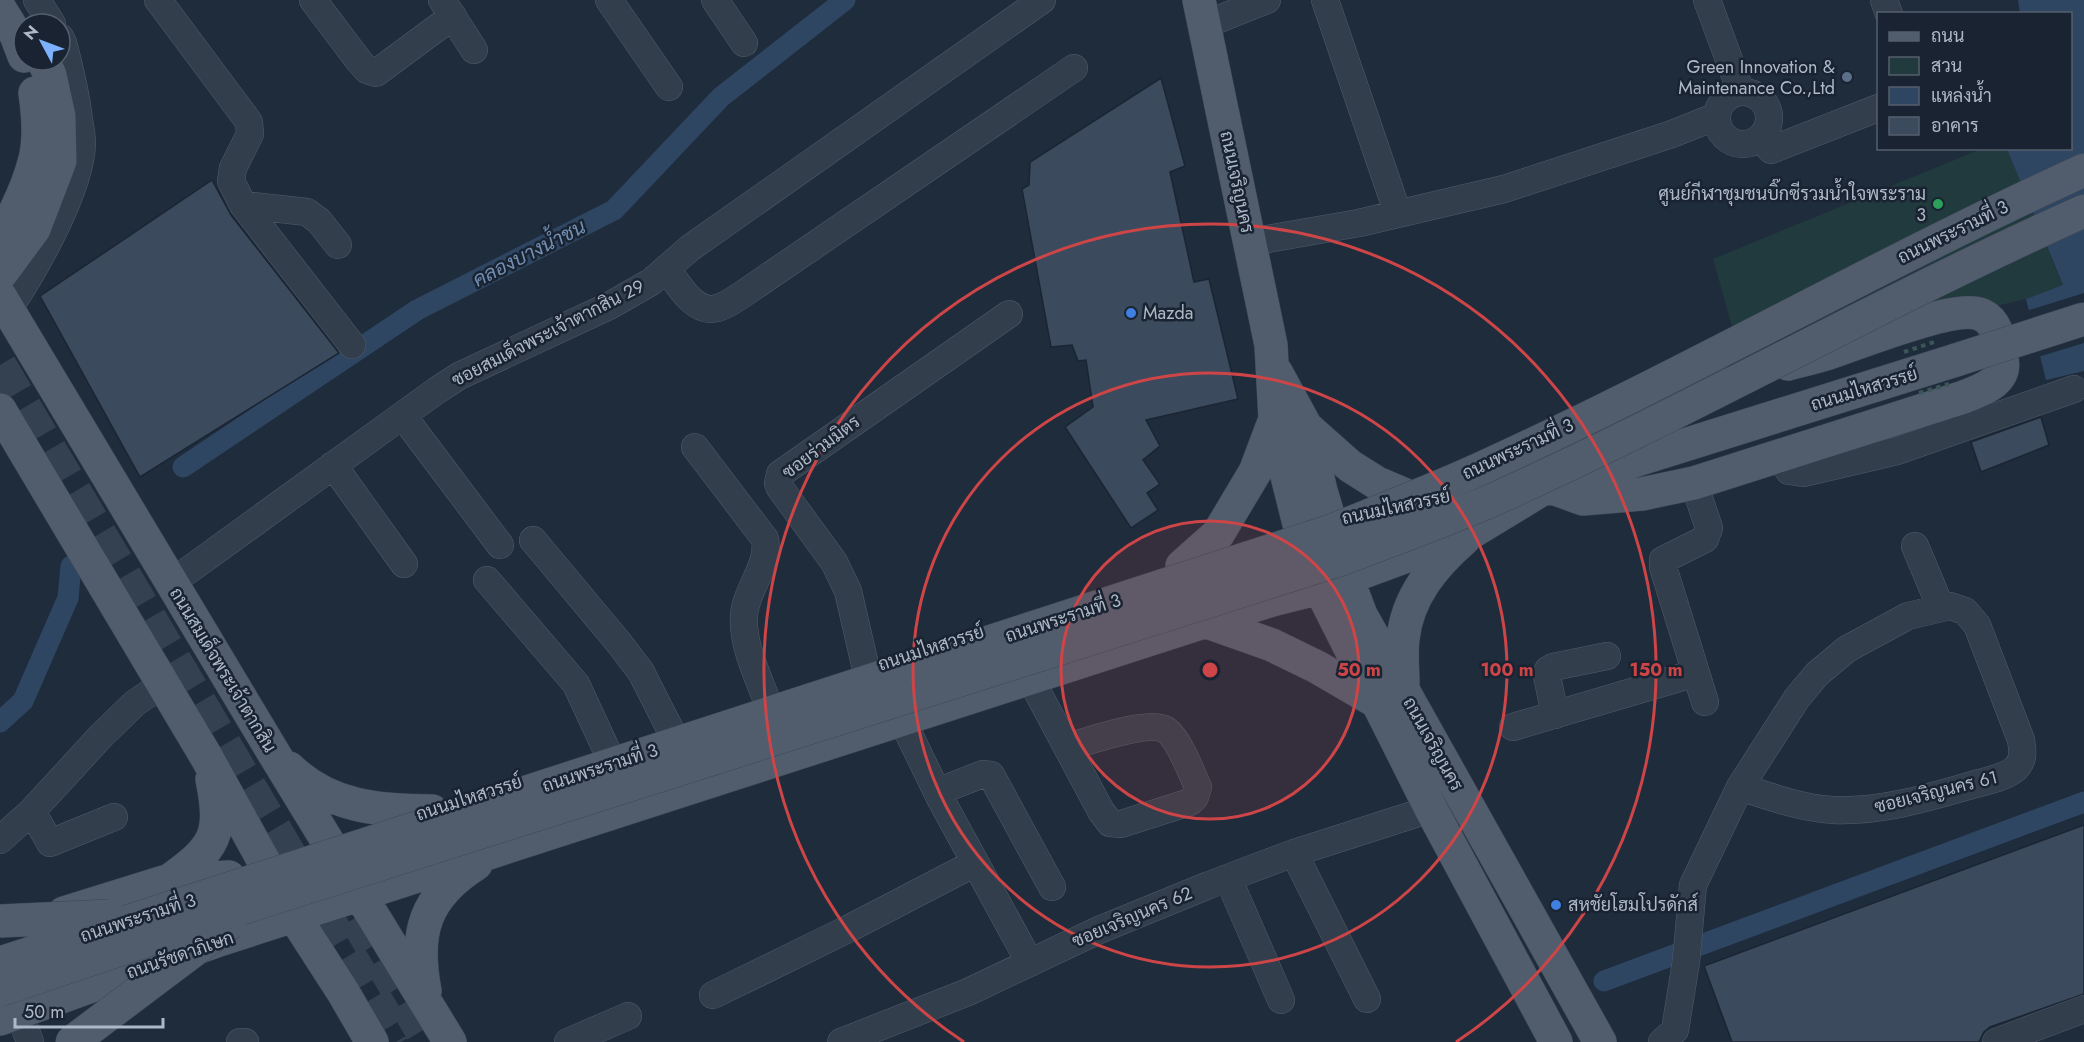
<svg xmlns="http://www.w3.org/2000/svg" width="2084" height="1042" viewBox="0 0 2084 1042" font-family="Jost,Sarabun,sans-serif">
<style>
.green{fill:#213a3d}
.water{fill:#2f4663}
.pier{fill:#1f2c3c}
.lines{fill:none;stroke-linecap:round;stroke-linejoin:round}
.canal{stroke:#2f4663;stroke-width:21}
.building{fill:#3b4a5c;stroke:#1b2533;stroke-width:1.5}
.major-tunnel{stroke:#344151;stroke-width:33;stroke-dasharray:33 16;stroke-linecap:butt}
.minor-casing{stroke:#515c6a;stroke-width:28}
.major-casing{stroke:#3d4755;stroke-width:34}
.minor{stroke:#333e4c;stroke-width:27}
.major{stroke:#515d6d;stroke-width:33}
.major-bridge-casing{stroke:#3d4755;stroke-width:34;stroke-linecap:butt}
.path-bridge{stroke:#3c5658;stroke-width:4;stroke-dasharray:4.5 4.5;stroke-linecap:butt}
.major-bridge{stroke:#515d6d;stroke-width:33}
.ring{fill:none;stroke:#ce4548;stroke-width:3}
.service-dot{fill:#5c6f8a;stroke:#192331;stroke-width:2}
.leisure-dot{fill:#2e9e5b;stroke:#192331;stroke-width:2}
.shop-dot{fill:#3f7fe0;stroke:#192331;stroke-width:2}
.labels{text-anchor:middle;stroke-width:5;stroke-linejoin:round;paint-order:stroke}
.poi-label{font-size:18px;fill:#aeb9c8;stroke:#192331;text-anchor:end}
.street-label{font-size:18px;fill:#aeb9c8;stroke:#192331}
.water-label{font-size:20px;font-style:italic;fill:#738fb3;stroke:#192331}
.centre{fill:#ce4548;stroke:#192331;stroke-width:3}
.ring-label{font-size:18px;text-anchor:middle;font-weight:bold;fill:#ce4548;stroke:#192331;stroke-width:5;stroke-linejoin:round;paint-order:stroke}
</style>
<rect width="100%" height="100%" fill="#1f2c3c"/>
<path class="green" d="M1981 149H2007L2063 286 2026 299 1743 366 1713 259Z"/>
<path class="water" d="M2018 0H2084V371L2046 380 2026 299 2063 285 2007 149 2070 148V14L2020 13Z"/>
<path class="pier" d="M2084 293V343L2038 357 2026 311Z"/>
<g class="lines">
<path class="canal" d="M183 467 417 310 614 210 721 97 845 0
M0 722 23 701 68 598 71 566
M1604 981 2084 802"/>
</g>
<path class="building" d="M1161 78 1185 166 1170 172 1194 282 1209 279 1238 399 1146 420 1160 446 1143 460 1160 484 1147 493 1158 510 1131 528 1065 427 1093 407 1086 360 1078 361 1072 345 1051 347 1022 189 1029 185 1030 162Z
M212 180 231 215 339 353 140 477 40 296Z
M2041 417 2049 445 1981 472 1971 442Z
M2084 825V994L1990 1027 1984 1032 1979 1042H1732L1704 966Z"/>
<g class="lines">
<path class="major-tunnel" d="M0 365 401 1042
M330 876 428 1042"/>
<g class="minor-casing">
<path id="minor" d="M37 0 52 24
M158 0 249 122 250 134 233 168 231 181 243 205 352 345
M313 0 359 61 367 70 376 73 453 16
M442 0 474 50
M609 0 669 87
M715 0 744 43
M1325 0 1398 214
M1707 0 1741 92
M1884 0 1889 14
M1204 25 1267 0
M1717 118a26 26 0 1 1 52 0a26 26 0 1 1-52 0Z
M1761 137 1771 150 1878 108
M243 205 307 212 319 221 338 245
M1250 242 1359 223 1504 189 1672 134 1717 116
M667 269C678 284 695 315 717 308 726 306 735 299 743 294L1074 68
M8 310C34 271 81 190 82 143 82 135 80 127 79 120 76 94 70 69 63 43L60 37
M403 416 500 545
M695 447 765 539C770 565 746 589 744 615 742 644 757 674 767 701
M1779 456 1789 471 1803 473 1897 451 2074 389
M333 465 404 564
M1694 483 1709 528 1705 539 1663 560V567L1705 702
M533 540 619 643 641 672 671 731
M1915 546 1941 608
M487 580 576 684 608 753
M171 583 436 391 459 376 609 306 651 282 690 248 1042 0
M866 669 848 591 834 562 780 488 778 483 780 474 1009 314
M1030 678 1101 811 1110 823 1121 824 1190 802 1195 797 1198 787C1191 772 1179 739 1166 730 1149 719 1087 742 1067 747
M1555 715 1547 676 1548 670 1553 667 1607 656
M902 720 940 798 1030 963
M1513 727 1696 673
M937 792 983 774 991 775 1052 887
M32 811 50 843 114 817
M0 840 32 811 101 736 135 703 163 684
M1294 853 1367 999
M1228 878 1281 1000
M713 995 848 929 975 863
M19 1012 30 1042
M240 1042H245
M568 1042 628 1016
M841 1042 968 992 1099 930 1209 885 1294 853 1431 809
M1662 1042 1675 1030 1686 962 1693 885 1740 787 1797 698 1817 674 1847 649 1908 616 1950 606 1965 611 1977 625 2021 740C2023 751 2024 761 2015 769 2004 778 1986 781 1972 785 1927 798 1881 812 1833 810 1801 808 1771 797 1740 787
M1996 1042 2084 1009"/>
</g>
<g class="major-casing">
<path id="major" d="M1199 0 1271 345 1275 419 1284 464 1300 528 1320 588 1431 809 1556 1042
M0 9 16 35 24 56
M0 240C13 217 29 184 35 159 40 139 38 114 35 93
M0 275 34 229 60 161 59 116 50 75 43 60
M0 296 273 752 450 1042
M1276 372 1306 427 1321 491 1347 578 1361 615 1600 1042
M0 410 207 758 294 916 343 992 372 1042
M1622 416 1693 387 1717 381
M1306 427 1350 466 1377 483 1417 500
M1489 484 1576 439
M1550 487 1583 499 1642 494 1694 483 1964 397C1981 390 2007 382 2002 359 1999 343 1999 323 1982 315 1958 303 1861 342 1832 352 1818 357 1803 360 1788 364
M1182 566 1218 534 1255 472 1275 419
M1207 622 1272 645 1317 667 1377 702
M1403 685C1403 670 1401 654 1403 639 1407 597 1434 565 1464 539
M289 768C329 807 379 811 432 811
M170 880C216 847 223 835 212 779
M64 913 170 880 229 877
M425 991C414 933 424 897 476 864
M0 1019 219 940 1272 600 1320 588 1472 532 1541 490 1956 360"/>
</g>
<use href="#minor" class="minor"/>
<use href="#major" class="major"/>
<g class="major-bridge-casing">
<path id="major-bridge" d="M1956 360 2084 319
M0 921 109 916
M0 963 1331 531C1381 510 1432 491 1482 468 1686 375 1880 263 2084 170
M0 990 258 903 1345 558C1396 538 1448 520 1497 498 1696 408 1885 300 2084 211
M72 1042 230 923"/>
</g>
<path class="path-bridge" d="M1904 352 1937 341
M1919 393 1949 384"/>
<use href="#major-bridge" class="major-bridge"/>
</g>
<circle cx="1210" cy="670" r="149" fill="#ce4548" fill-opacity=".12"/>
<g class="ring">
<circle cx="1210" cy="670" r="149"/>
<circle cx="1210" cy="670" r="297"/>
<path d="M964 1042A446 446 0 1 1 1456 1042"/>
</g>
<circle class="service-dot" cx="1847" cy="77" r="6"/>
<circle class="leisure-dot" cx="1938" cy="204" r="6"/>
<g class="shop-dot">
<circle cx="1131" cy="313" r="6"/>
<circle cx="1556" cy="905" r="6"/>
</g>
<g class="labels">
<g class="poi-label">
<text x="1835" y="73">Green Innovation &amp;<tspan x="1835" dy="21">Maintenance Co.,Ltd</tspan></text>
<text x="1926" y="200">ศูนย์กีฬาชุมชนบิ๊กซีรวมน้ำใจพระราม<tspan x="1926" dy="21">3</tspan></text>
<text x="1143" y="319" text-anchor="start">Mazda</text>
<text x="1568" y="911" text-anchor="start">สหชัยโฮมโปรดักส์</text>
</g>
<g class="street-label">
<text transform="translate(1237 182) rotate(78)" y="6">ถนนเจริญนคร</text>
<text transform="translate(1953 232) rotate(-26)" y="6">ถนนพระรามที่ 3</text>
<text transform="translate(548 333) rotate(-27)" y="6">ซอยสมเด็จพระเจ้าตากสิน 29</text>
<text transform="translate(1864 389) rotate(-17)" y="6">ถนนมไหสวรรย์</text>
<text transform="translate(821 447) rotate(-37)" y="6">ซอยร่วมมิตร</text>
<text transform="translate(1518 449) rotate(-25)" y="6">ถนนพระรามที่ 3</text>
<text transform="translate(1396 507) rotate(-12)" y="6">ถนนมไหสวรรย์</text>
<text transform="translate(1063 618) rotate(-18)" y="6">ถนนพระรามที่ 3</text>
<text transform="translate(931 648) rotate(-18)" y="6">ถนนมไหสวรรย์</text>
<text transform="translate(223 670) rotate(59)" y="6">ถนนสมเด็จพระเจ้าตากสิน</text>
<text transform="translate(1433 744) rotate(61)" y="6">ถนนเจริญนคร</text>
<text transform="translate(600 768) rotate(-18)" y="6">ถนนพระรามที่ 3</text>
<text transform="translate(1936 792) rotate(-14)" y="6">ซอยเจริญนคร 61</text>
<text transform="translate(469 798) rotate(-18)" y="6">ถนนมไหสวรรย์</text>
<text transform="translate(1132 917) rotate(-23)" y="6">ซอยเจริญนคร 62</text>
<text transform="translate(138 918) rotate(-18)" y="6">ถนนพระรามที่ 3</text>
<text transform="translate(180 955) rotate(-19)" y="6">ถนนรัชดาภิเษก</text>
</g>
<g class="water-label">
<text transform="translate(529 253) rotate(-27)" y="7">คลองบางน้ำชน</text>
</g>
</g>
<circle cx="1210" cy="670" r="9" class="centre"/>
<g class="ring-label">
<text x="1359" y="676">50 m</text>
<text x="1507" y="676">100 m</text>
<text x="1656" y="676">150 m</text>
</g>
<rect x="1877" y="12" width="195" height="138" fill="#192331" stroke="#555f6d" stroke-width="1.5"/>
<rect x="1889" y="32" width="30" height="9" fill="#515d6d" stroke="#555f6d" stroke-width="1.5"/>
<text x="1931" y="42" font-size="18" fill="#aeb9c8">ถนน</text>
<rect x="1889" y="57" width="30" height="18" fill="#213a3d" stroke="#555f6d" stroke-width="1.5"/>
<text x="1931" y="72" font-size="18" fill="#aeb9c8">สวน</text>
<rect x="1889" y="87" width="30" height="18" fill="#2f4663" stroke="#555f6d" stroke-width="1.5"/>
<text x="1931" y="102" font-size="18" fill="#aeb9c8">แหล่งน้ำ</text>
<rect x="1889" y="117" width="30" height="18" fill="#3b4a5c" stroke="#555f6d" stroke-width="1.5"/>
<text x="1931" y="132" font-size="18" fill="#aeb9c8">อาคาร</text>
<g transform="translate(42 42) rotate(311)"><circle r="28" fill="#192331" stroke="#555f6d" stroke-width="1.5"/>
<path d="M0-4.5L10 22L0 15L-10 22Z" fill="#7db0ff"/>
<text y="-9" font-size="16" font-weight="bold" text-anchor="middle" fill="#aeb9c8">N</text>
</g>
<path d="M15 1018v9h148v-9" fill="none" stroke="#aeb9c8" stroke-width="3"/>
<text x="24" y="1018" font-size="18" fill="#aeb9c8" stroke="#192331" stroke-width="4.5" paint-order="stroke">50 m</text>
</svg>
